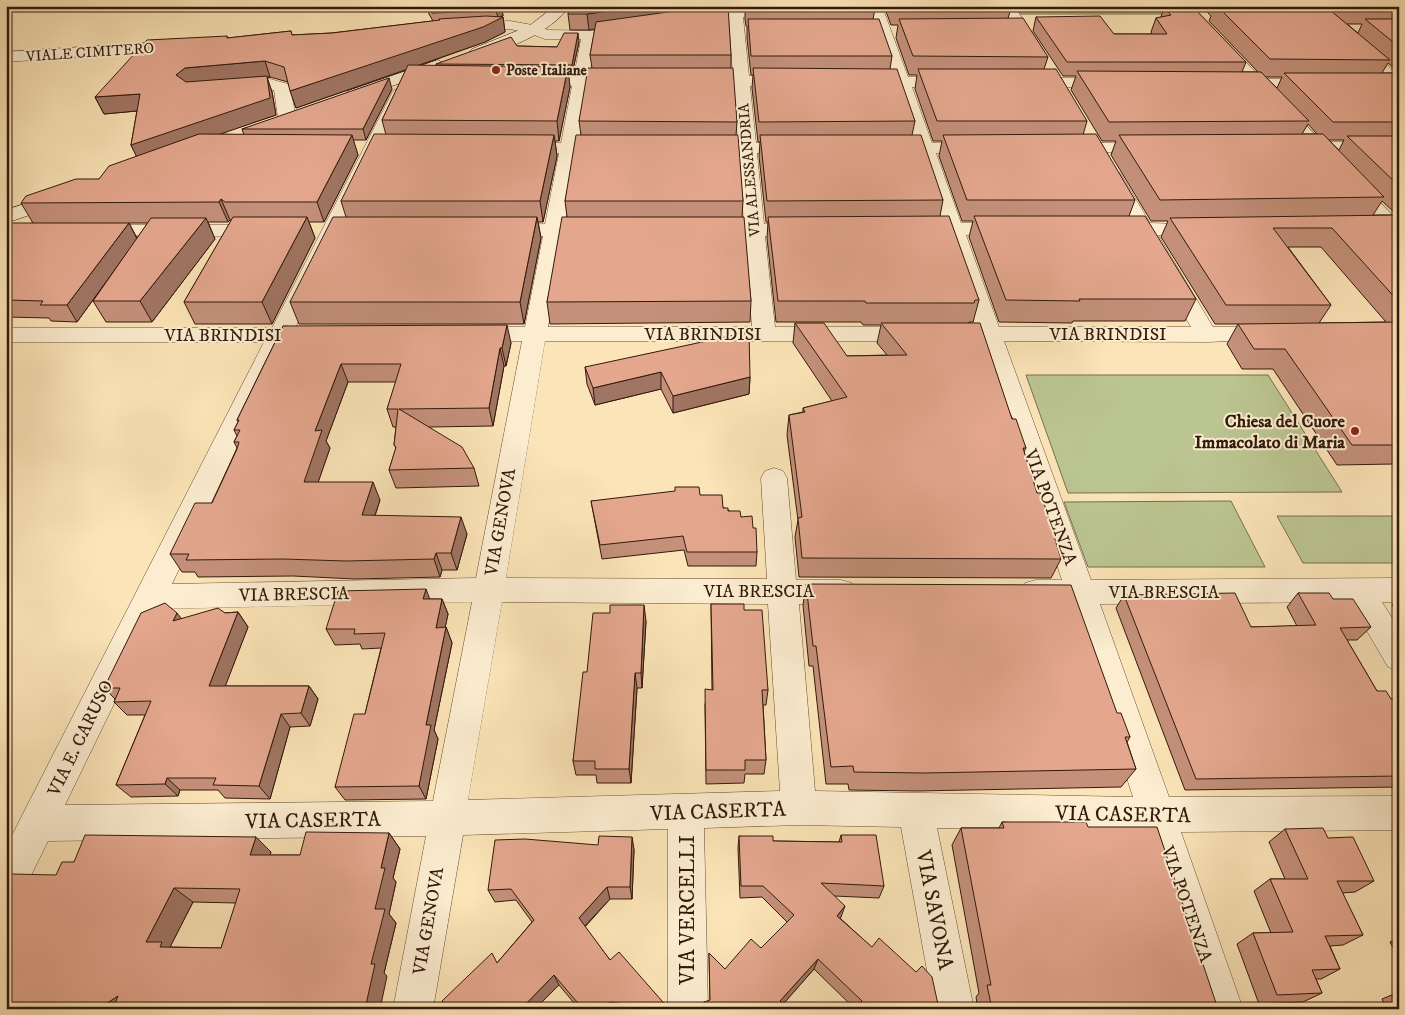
<svg xmlns="http://www.w3.org/2000/svg" width="1405" height="1015" viewBox="0 0 1405 1015" font-family="'IM FELL DW Pica',serif">
<style>
.green{fill:#bbc591;stroke:#766f4e}
.lines{fill:none;stroke-linecap:round;stroke-linejoin:round}
.street-casing{stroke:#644c37;stroke-width:1}
.secondary-casing{stroke:#32190c;stroke-width:1}
.street{fill:#fcedd0;fill-rule:evenodd}
.secondary{fill:#fcedd0;fill-rule:evenodd}
.wall{fill:#c4907a;stroke:#32190c;fill-rule:evenodd}
.shaded-wall{fill:#a07563;stroke:#32190c}
.building{fill:#e4a78e;stroke:#32190c;fill-rule:evenodd}
.poi-dot{fill:#8f2418;stroke:#fcedd0;stroke-width:2}
.labels{text-anchor:middle;stroke-width:4;stroke-linejoin:round;paint-order:stroke}
.far-street-label{font-size:15px;fill:#32190c;stroke:#fcedd0}
.far-poi-label{font-size:15px;font-weight:bold;fill:#32190c;stroke:#fcedd0;text-anchor:start}
.street-label{font-size:18px;fill:#32190c;stroke:#fcedd0}
.poi-label{font-size:18px;font-weight:bold;fill:#32190c;stroke:#fcedd0;text-anchor:end}
.near-street-label{font-size:21px;fill:#32190c;stroke:#fcedd0}
</style>
<rect width="100%" height="100%" fill="#fbe4b7"/>
<filter id="stains"><feTurbulence type="fractalNoise" baseFrequency=".004" numOctaves="4"/><feColorMatrix values="0 0 0 0 .2 0 0 0 0 .09 0 0 0 0 .02 0 0 0 .5 -.17"/></filter>
<radialGradient id="worn" r=".72"><stop offset=".6" stop-color="#630" stop-opacity="0"/><stop offset="1" stop-color="#630" stop-opacity=".3"/></radialGradient>
<path class="green" d="M1015 6H1170L1177 14H1020Z
M1026 375H1268L1342 492 1068 493Z
M1231 501 1265 567H1088L1064 502Z
M1277 516H1399V563H1303Z"/>
<g class="lines">
<g class="street-casing">
<path id="street" d="M728 6H742V9L763 6H804L797 10 743 17 749 76H789L797 81 789 86H750L756 143H797L803 144 806 148 803 152 797 153H757L764 224 812 226 815 230 812 234 765 236 775 327H976L945 235 911 233 908 229 911 225 941 223 918 153 882 152 879 148 882 144 914 143 895 87H865L857 82 865 77H892L868 6H882L908 77H954L962 82 954 87H912L932 143H977L983 144 986 148 983 152 977 153H936L961 223H1007L1014 225 1017 229 1014 233 966 235 999 327H1191L1137 235 1108 233 1105 229 1108 225 1130 223 1104 177 1106 173H1120L1150 223 1209 225 1212 229 1209 233 1202 235H1158L1213 327H1270L1278 329 1281 334 1278 339 1207 342 1004 341 1091 580 1399 578V602H1382L1399 629V671L1388 667 1350 602 1100 604 1169 797 1399 796V830L1181 832 1243 1009H1202L1145 832 937 828 974 1009H934L901 827 799 825 704 828 708 1009H668V829L463 835 433 1009H393L426 836 48 841 19 900 6 906V847L264 342H6V328H272L393 91 401 86 407 88 409 91 295 328 303 330 306 335 303 340 288 342 172 584 476 578 522 341H473L465 339 462 334 465 329 473 327H525L543 236 496 234 493 230 496 226 545 224 559 153H518L512 152 509 148 512 144 518 143H561L572 86H532L524 81 532 76H574L581 39H545L529 33 510 29 467 31 460 27 467 23 510 21 538 26 548 30 604 31 606 34 604 37 596 39 590 76H624L632 81 624 86H588L579 143 618 144 621 148 618 152 577 153 565 224 604 226 607 230 604 234 563 236 548 327H752L745 236 701 234 698 230 701 226 744 224 739 153 697 152 694 148 697 144 738 143 734 86H697L689 81 697 76H733L729 19 691 24 684 20 691 16 728 11ZM545 341H981L1062 580H1036L1025 583 1021 592 1025 601 1036 604H1070L1133 797 815 791 799 604H841L852 601 856 592 852 583 841 580H796L787 478 783 471 774 468 765 471 761 478 767 579 506 578ZM472 602 433 801 65 805 160 609ZM502 602 768 604 780 791 468 800Z
M1000 6H1014L1044 51 1041 54H1031Z
M1301 6H1317L1399 75V88L1393 86Z
M177 41 185 46 182 49 6 62V52Z
M1027 78H1112L1120 83 1112 88 1021 86 1019 83Z
M270 79 288 84 290 87 296 118 293 122H281L278 118 274 90 233 92 225 87 233 82Z
M1234 79H1316L1324 84 1316 89 1228 87 1226 84Z
M1152 142 1158 143 1161 147 1158 151 1068 153 1062 152 1059 148 1062 144 1068 143Z
M1298 142H1399V152L1292 151 1289 147 1292 143Z
M95 225H262L269 227 272 231 269 235 262 237 88 235 85 231 88 227Z"/>
</g>
<g class="secondary-casing">
<path id="secondary" d="M555 6H570C550 33 509 49 477 57L469 52 472 49 529 26Z
M1177 6H1192L1399 222V240L1392 238Z
M438 60 446 65 444 68 360 97H348L346 94 348 91Z
M61 192 68 194 71 198 68 202 6 223V210Z"/>
</g>
<use href="#street" class="street"/>
<use href="#secondary" class="secondary"/>
</g>
<path class="wall" d="M427 6H501L503 16 500 17H503L505 32 485 42 418 66H436V64L517 46 557 47 579 42 572 74H568L570 87 559 141H555L557 156 543 222H538L541 238 524 324H299L290 302 346 217 341 201 386 135 382 120 406 70 296 108 288 82 270 77 267 78 272 92 276 115 219 134 244 135 242 129 392 89 366 140H353L358 155 324 222H309L315 238 272 324H195L184 302 231 221 230 220 228 222H208L215 239 152 322H106L93 301 106 282 77 322 51 321 49 318 6 317V228L33 223 21 203 99 179 137 156 131 145 137 111 104 114 95 97 227 36 228 38 291 31 292 35 332 33 433 21 429 14ZM129 223H148L137 238Z
M572 6 731 55V68L737 122 736 135 743 201 742 217 751 301 750 322 550 324 547 302 567 217 565 201 581 135 579 121 592 68 590 55 595 29 589 30H570L568 14Z
M743 6H873L875 9 873 19 892 56 890 69 915 121 912 135 943 200 940 216 979 300 973 322H969L968 323 1026 448 1024 452 1037 493 1061 559 1051 578 799 577 795 537 798 520 787 435 789 415 803 412V408L832 401 793 343 795 323 847 356 887 355 877 343 881 325H863L861 322H776L767 238 768 222H766L759 156 760 142H758L752 88 753 75H751L747 38V26H746L745 20V8H744Z
M884 6H1009L1011 9 1008 18 1048 57 1044 69 1087 121 1083 135 1135 200 1129 216 1196 299 1185 321H1073L1072 323 999 322 969 237 973 221H962L939 156 942 141H933L915 89 917 75H909L896 38 898 25H891Z
M1201 6H1399V72L1388 63 1382 73H1399V471L1394 464 1337 465 1273 369H1242L1227 344 1238 324H1215L1161 237 1168 221H1151L1111 155 1116 141H1102L1071 90 1076 76H1063L1033 31 1036 17 1114 34H1152L1151 32 1156 18 1161 17 1164 8 1246 62 1242 72H1258L1209 21 1211 16ZM1347 24H1362L1358 33ZM1266 77H1282L1277 88ZM1308 124 1317 134H1302ZM1329 140H1344L1339 150ZM1382 201 1397 215H1373ZM1288 247H1321L1386 322 1319 323 1331 305Z
M283 326 511 343 506 366H504L493 426 429 427 474 468 479 486 396 488 389 470 396 448 394 445 396 427H393L387 409 396 382H348L326 441 330 448 318 482 380 500 375 516 467 534 457 570H442L440 577 355 579 293 576 198 577 195 572H182L170 554 212 503 237 448 234 442 237 436 234 430 238 422 237 420Z
M585 367 750 377 749 394 673 413 661 389 595 405 587 384Z
M700 495 741 517 757 552 756 566H688L684 550 602 559 591 501Z
M806 584 1117 713 1130 737 1127 742 1136 769 1121 787 917 791 849 790 848 784H826L813 666H809L803 605Z
M1298 593 1333 599 1371 627 1357 640H1347L1377 691 1391 699H1399V787L1185 790 1116 608 1124 595 1251 627 1297 626 1287 607Z
M1399 598V616L1392 605Z
M430 599H442L448 614 445 627H446L452 643 434 730 438 739 426 799 345 800 335 787 365 714 381 648 362 649 360 644 335 645 326 629Z
M711 604 744 610 768 690 766 705H763L766 760 764 774H745L744 783 706 784 705 704 712 690Z
M238 612 248 627 225 686H309L318 699 310 726 290 727 270 799 225 798 218 790H180L178 796 131 797 116 785 145 715H127L114 702 115 699 104 688 181 619 225 613Z
M646 621 642 688H637L631 783H597L596 775H576L573 761 587 672Z
M1002 822 1088 827 1218 1009H978L976 997 979 993 952 845 961 828H999Z
M1285 829 1328 838 1374 881 1355 892 1342 893 1363 935 1343 945 1330 946 1340 969 1321 979H1316L1322 993 1303 1002 1259 1004 1237 944 1253 933H1271L1254 891 1270 879H1285L1269 842Z
M389 833 400 849 393 878 396 882 389 914 396 923 384 973 387 976 6 1009 56 875 74 862 256 837 271 852 270 855H300ZM193 902 236 903 221 948 170 947Z
M841 835 884 886 879 898 834 896 841 917 840 918 939 1009H855L814 969 783 1004 710 1000 709 953 725 969 761 948 787 922 762 897 740 898 738 848 739 836 773 841 839 842Z
M634 849 632 899H610L585 927 610 960 669 1009H579L559 985 497 963 532 922 516 900 495 902 488 890Z
M1399 937V959L1390 942Z
M1399 992V1009H1386L1382 999Z"/>
<path class="shaded-wall" d="M645 6H727L726 10 589 30 587 14Z
M502 7 503 16 498 17 495 8Z
M503 17 505 32 485 42 296 108 290 91Z
M578 33 579 42 572 74V65Z
M265 61 270 77H267L272 92 276 115 139 162 131 145 183 92 176 75 185 68Z
M568 67 570 87 559 141 557 121Z
M389 78 392 89 366 140 363 129Z
M140 94 147 110 104 114 95 97Z
M352 135 358 155 324 222 317 202Z
M554 135 557 156 543 222 540 201Z
M221 199 230 220 228 222 219 202Z
M307 217 315 238 272 324 262 302Z
M537 217 541 238 524 324 520 302Z
M206 218 215 239 152 322 140 301Z
M129 223 137 239 77 322 67 305Z
M507 325 511 343 506 366 502 348Z
M500 348 504 366 493 426 489 408Z
M341 364 348 382 326 441 330 448 312 500 304 482 315 431Z
M661 372V389L595 405 593 388Z
M750 377 749 394 673 413V396Z
M373 482 380 500 369 533 362 515Z
M461 517 467 534 457 570 451 553Z
M436 553 442 570 440 577 434 559Z
M426 589 432 605 423 599Z
M442 599 448 614 442 643 436 628Z
M644 605 646 621 642 688 641 673Z
M238 612 248 627 220 700 209 686Z
M177 613 188 627 173 621Z
M446 627 452 643 434 730 438 739 426 799 419 786 426 725Z
M635 673 637 688 631 783 629 769Z
M309 686 318 699 310 726 301 713Z
M281 714 290 727 270 799 259 786Z
M167 778 180 790 178 796 165 784Z
M389 833 400 849 393 878 396 882 389 914 396 923 384 973 387 976 380 1009H365L371 964 375 909 381 868Z
M256 837 271 852 265 870 250 855Z
M632 837 634 849 632 899 630 887Z
M607 887 610 899 582 929 579 918Z
M174 888 193 902 170 947 182 955 146 942Z
M845 906 841 917 833 927 837 916Z
M818 959 814 969 779 1009 780 1001Z
M554 975 559 985 535 1009H521Z
M118 996 138 1009H98Z"/>
<path class="building" d="M428 6H501L502 7 495 8 496 11 432 13Z
M572 6H645L587 14H568Z
M711 6H728L731 55H590L596 22Z
M746 6H873L875 9 746 10Z
M892 6H1009L1011 9H894Z
M1217 6H1325L1390 60 1270 59Z
M1347 6H1399V8H1349Z
M1164 8H1194L1246 62H1067L1036 17 1100 16 1114 34H1167L1156 18 1171 15Z
M486 16 503 17 483 27 290 91 284 67 265 61 185 68 176 75 186 82 267 76 270 98 131 145 140 94 95 97 147 40 227 36V38L291 31 292 35 332 33 440 20 439 19Z
M1023 18 1048 57 913 56 899 19Z
M748 19H879L892 56H751Z
M1365 19H1399V47Z
M564 33H578L572 65 436 64 511 37 517 46 557 47Z
M408 65 568 67 557 121 382 120Z
M588 68H733L737 122 579 121Z
M753 68 897 69 915 121 759 122Z
M918 69H1056L1087 121H937Z
M1077 71 1261 72 1309 121 1109 122Z
M1284 73H1399V122H1333Z
M389 78 363 129H242Z
M199 134 352 135 317 202H225L221 199 219 202 21 203 26 196 76 179H99L109 166Z
M374 134 554 135 540 201H341Z
M1096 134 1135 200H967L943 135Z
M1323 134 1384 197 1160 200 1119 135Z
M576 135H738L743 201H565Z
M760 135H921L943 200 767 201Z
M1347 136H1399V186Z
M1398 215 1399 302 1332 228H1273L1331 305H1226L1170 218Z
M949 216 979 300H975L974 303H866L865 301H778L768 217Z
M974 216H1145L1196 299H1079L1080 301 1006 300Z
M233 217H307L262 302H184Z
M333 217H537L520 302H290Z
M562 217H744L751 301 547 302Z
M151 218H206L140 301H93Z
M12 223H129L67 305H40L43 301 6 300V228H9Z
M1399 322V445H1352L1285 349H1254L1238 324Z
M795 323H824L847 356 907 355 881 323H980L1012 419H1016L1026 448H1023L1037 493H1041L1061 559 802 558 798 518 802 517 789 415 805 412 803 408 847 397Z
M507 325 502 348H500L489 408 399 409 462 447 474 468 389 470 396 447 394 445 398 409H387L401 364H341L315 431 322 430 304 482H373L362 515 461 517 451 553H436L434 559 346 561 283 559 186 560 189 554H170L195 503H212L237 449 239 442H234L240 430H234L239 420H237L283 326Z
M749 332 750 377 673 396 661 372 593 388 585 367Z
M675 487H699L700 495H722L723 508H728V511H740L741 517 752 516 753 528H756L757 552H687L683 536 600 545 591 501 675 491Z
M806 584 1071 585 1117 713H1121L1130 737H1125L1136 769 924 773 854 772 853 766 831 767 816 646H813Z
M426 589 423 599H442L436 628 446 627 426 725H431L419 786 335 787 354 714H365L385 633 354 634 355 629H326L338 591Z
M1235 593 1251 627 1316 625 1298 593H1329L1333 599H1353L1371 627 1340 628 1377 691H1386L1391 699H1399V776L1196 779 1124 595Z
M165 603 177 613 173 621 218 608 225 613 238 612 209 686H309L301 713 281 714 259 786 213 785 216 778H167L165 784 116 785 151 701 114 702 120 688H104L141 613Z
M711 604H744V610H762L768 690H762L766 760H745V770H706L705 689 713 690Z
M610 605H644L641 673H635L629 769H595V761H573L583 672H587L593 613H610Z
M1002 822H1086L1088 827H1157L1218 1009H992L987 985H991L961 828H1004Z
M1323 828 1328 838 1353 837 1374 881H1337L1363 935 1325 936 1340 969 1312 970 1322 993 1277 995 1253 933 1293 932 1270 879H1308L1285 829Z
M306 832 389 833 381 868H385L375 909H385L371 964H375L365 1009H113L118 996 98 1009H6V883L11 874 56 875 62 862H74L85 835 256 837 250 855H300ZM174 888 240 889 221 948 160 947 162 942H146Z
M841 835H876L884 886 821 883 845 906 837 916 872 947 879 938 916 972 922 966 932 977 939 1009H857L856 1008 862 1001 818 959 780 1001 788 1009H704V1002L710 1000 709 953 725 969 751 939 761 948 794 915 763 886H741L739 836H773V841L842 842Z
M599 836 632 837 630 887H607L579 918 610 960 619 952 669 1009 609 1002 615 1009H583L554 975 521 1009H448L442 1001 492 953 497 963 534 920 511 889 488 890 495 840 525 839 598 845Z"/>
<g class="poi-dot">
<circle cx="496" cy="70" r="5"/>
<circle cx="1355" cy="431" r="5"/>
</g>
<g class="labels">
<g class="far-street-label">
<text transform="translate(90 52) rotate(-4)" y="5">VIALE CIMITERO</text>
<text transform="translate(749 170) rotate(-95)" y="5">VIA ALESSANDRIA</text>
</g>
<g class="far-poi-label">
<text x="506" y="75">Poste Italiane</text>
</g>
<g class="street-label">
<text x="703" y="340">VIA BRINDISI</text>
<text x="1108" y="340">VIA BRINDISI</text>
<text x="223" y="341">VIA BRINDISI</text>
<text transform="translate(1051 507) rotate(70)" y="6">VIA POTENZA</text>
<text transform="translate(500 522) rotate(-80)" y="6">VIA GENOVA</text>
<text x="759" y="597">VIA BRESCIA</text>
<text x="1164" y="598">VIA BRESCIA</text>
<text transform="translate(294 594) rotate(-1)" y="6">VIA BRESCIA</text>
<text transform="translate(80 738) rotate(-64)" y="6">VIA E. CARUSO</text>
<text transform="translate(1187 904) rotate(71)" y="6">VIA POTENZA</text>
<text transform="translate(428 921) rotate(-80)" y="6">VIA GENOVA</text>
</g>
<g class="poi-label">
<text x="1345" y="427">Chiesa del Cuore<tspan x="1345" dy="21">Immacolato di Maria</tspan></text>
</g>
<g class="near-street-label">
<text transform="translate(718 811) rotate(-2)" y="7">VIA CASERTA</text>
<text transform="translate(1123 814) rotate(1)" y="7">VIA CASERTA</text>
<text transform="translate(313 820) rotate(-1)" y="7">VIA CASERTA</text>
<text transform="translate(687 910) rotate(-90)" y="7">VIA VERCELLI</text>
<text transform="translate(935 910) rotate(79)" y="7">VIA SAVONA</text>
</g>
</g>
<rect width="1405" height="1015" fill="none" stroke="#fbe4b7" stroke-width="25"/>
<rect x="8" y="8" width="1390" height="1000" fill="none" stroke="#32190c" stroke-width="2.5"/>
<rect x="12" y="12" width="1380" height="990" fill="none" stroke="#32190c"/>
<rect width="100%" height="100%" filter="url(#stains)"/>
<rect width="100%" height="100%" fill="url(#worn)"/>
</svg>
